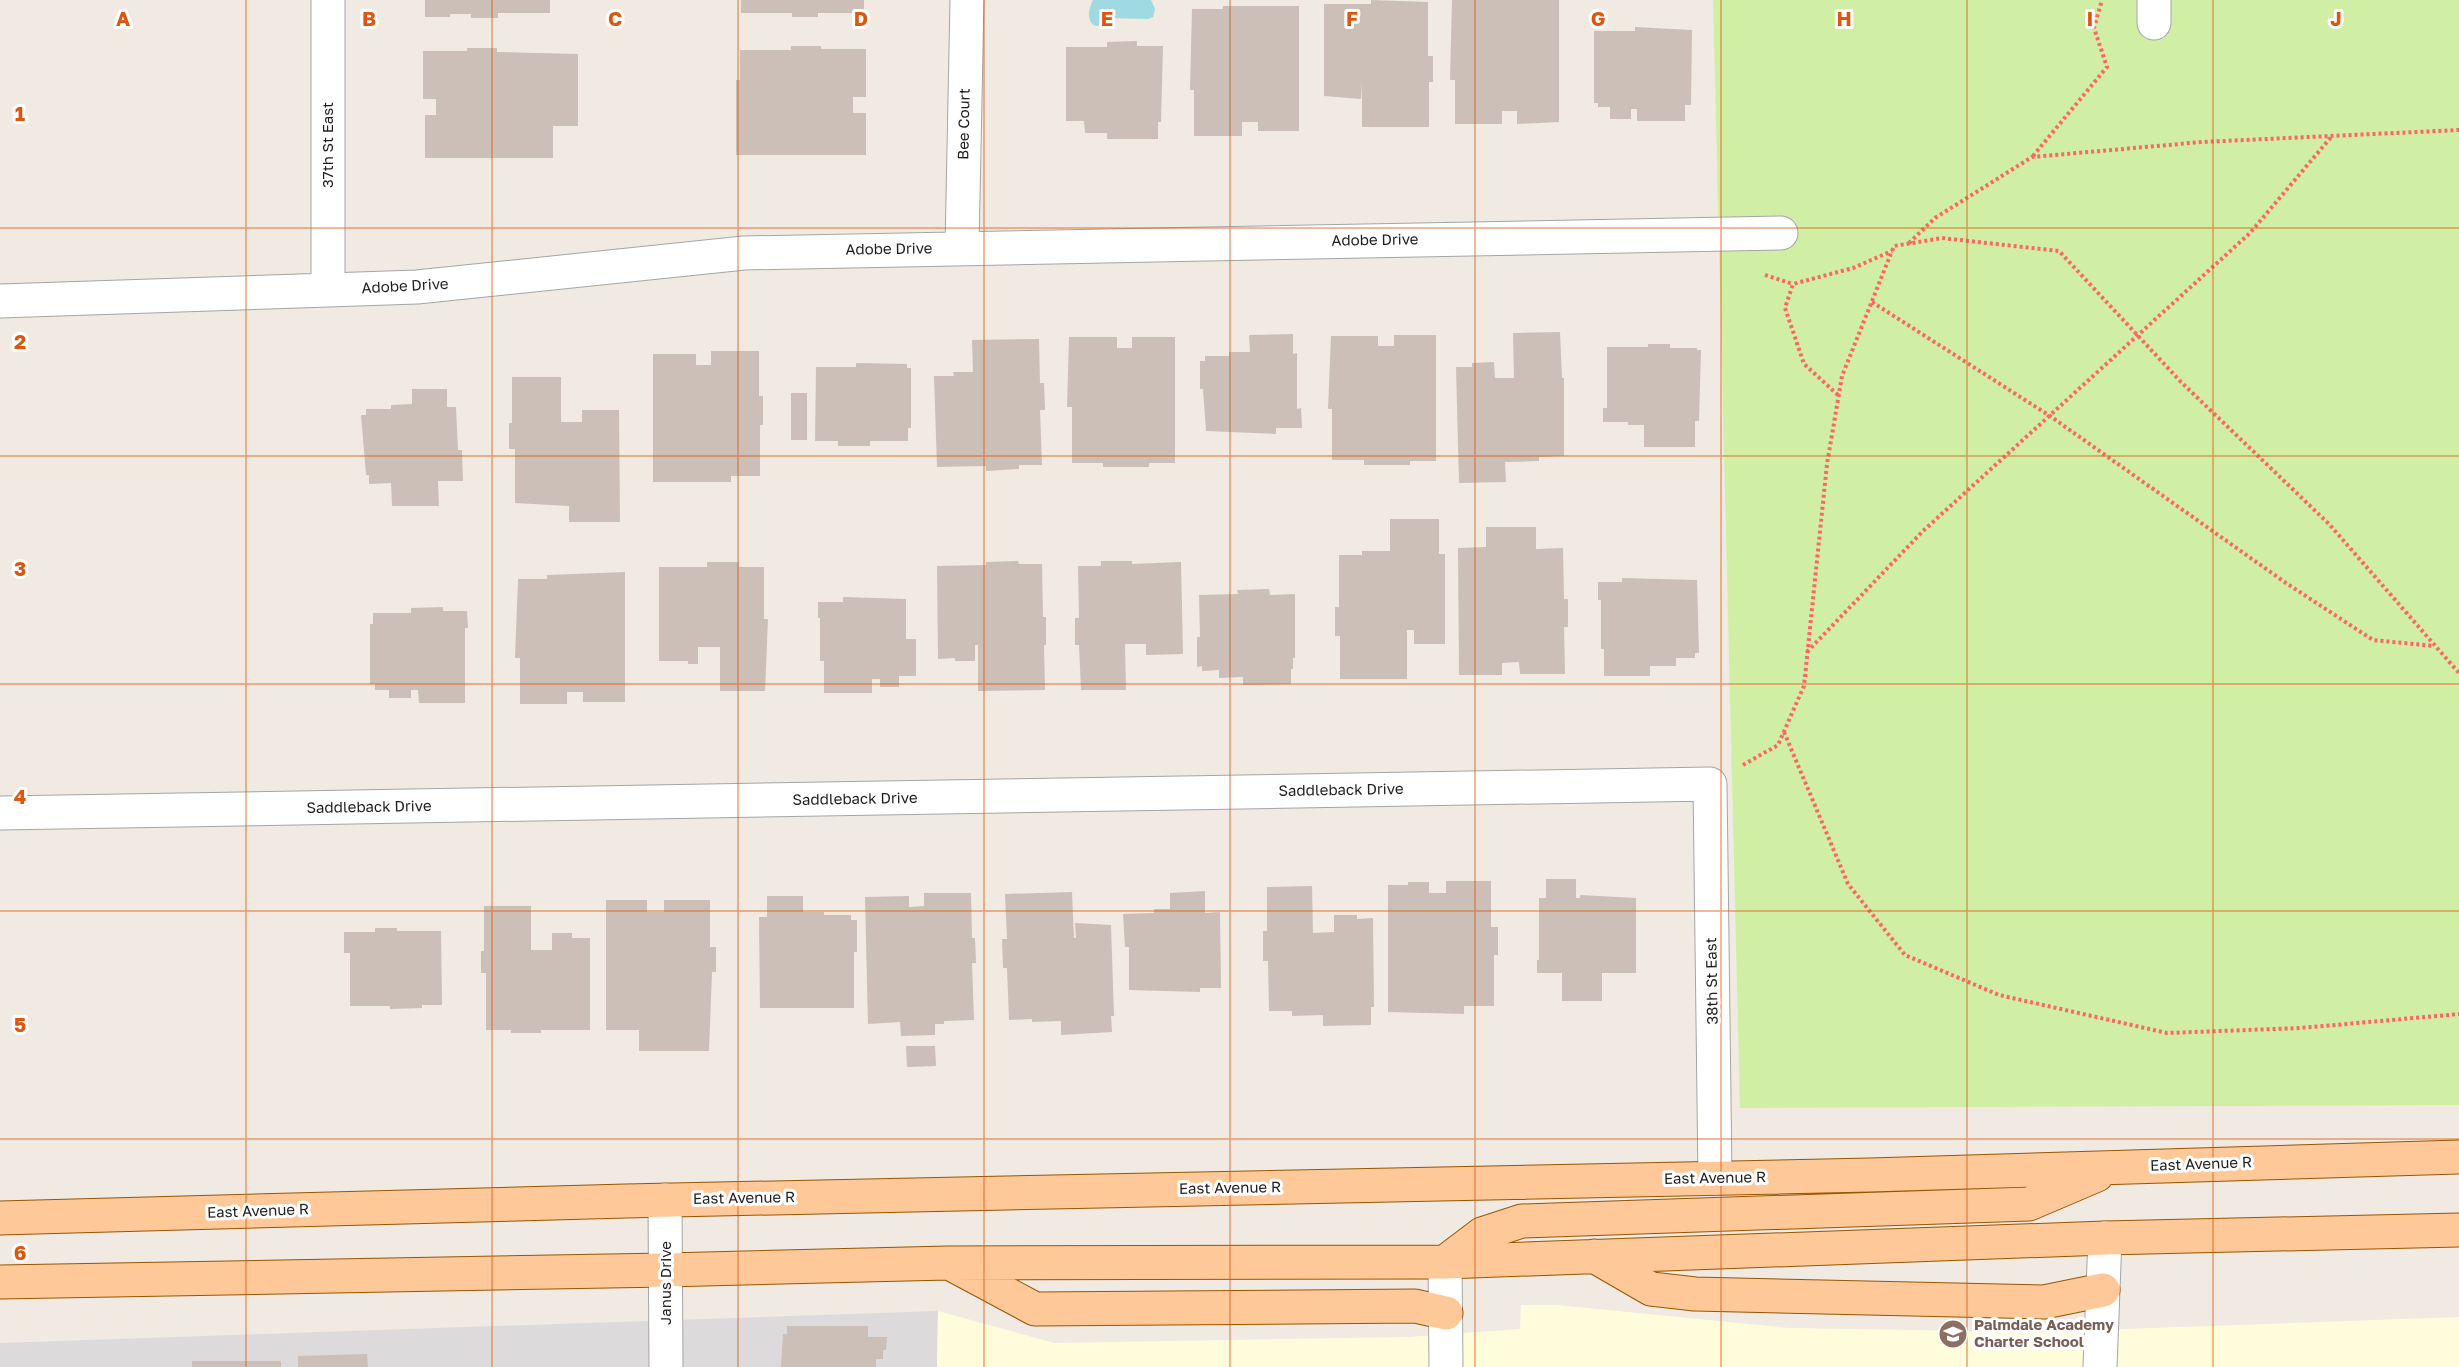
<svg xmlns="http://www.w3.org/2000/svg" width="2459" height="1367" viewBox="0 0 2459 1367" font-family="'Golos Text',sans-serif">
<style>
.residential{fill:#dcdadb}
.education{fill:#fffcdc}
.grass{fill:#d0efa4}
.water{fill:#9fd9e1}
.building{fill:#ccbfb8}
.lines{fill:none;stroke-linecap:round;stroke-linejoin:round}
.minor-casing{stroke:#a5a5a5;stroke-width:35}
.major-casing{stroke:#975600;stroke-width:35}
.path{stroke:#ff6564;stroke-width:4;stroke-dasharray:3 3;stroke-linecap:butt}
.minor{stroke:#fff;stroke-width:33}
.major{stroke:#ffc898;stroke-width:33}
.grid{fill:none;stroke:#de560d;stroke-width:1.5;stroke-opacity:0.55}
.labels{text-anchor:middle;stroke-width:6;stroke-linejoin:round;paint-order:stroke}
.street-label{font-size:15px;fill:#1e1e1e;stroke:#fff}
.education-label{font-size:15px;font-weight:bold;fill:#785e54;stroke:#fff;text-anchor:start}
.grid-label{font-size:20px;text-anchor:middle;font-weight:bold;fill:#de560d;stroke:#fff;stroke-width:6;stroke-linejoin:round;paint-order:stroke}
</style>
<rect width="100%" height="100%" fill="#f0eae3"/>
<path class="residential" d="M938 1311 937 1367H0V1343Z"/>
<path class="education" d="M1521 1305H1556L1789 1328 2041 1332 2459 1317V1367H937L938 1311 1054 1343 1408 1337 1520 1329Z"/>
<path class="grass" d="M1713 0H2459V1105L1740 1108Z"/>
<path class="water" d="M1093 0H1151L1155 9 1153 17 1148 19 1110 18C1099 35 1081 24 1093 0Z"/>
<path class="building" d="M425 0H550V13H498V18H471V14H450V17H425Z
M741 0H864V13H818V17H792V13H741Z
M1371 0 1428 2V56H1433V82H1429V127H1362V83L1361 99 1324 96V4H1371Z
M1452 0H1559V122L1517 124V111H1502V124H1455V80H1450Z
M1223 6H1299V131H1258V122H1242V136H1194V90H1190L1192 9H1223Z
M1635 27 1692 30 1691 105H1685V121H1637V109H1631V119H1610V107H1598V103H1594V31H1635Z
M1137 41V46H1163L1161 122H1158V139H1107V133H1085L1084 121H1066V47H1107V42Z
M791 46H821V49H866V97H853V113H866V155H736V80H740V50H791Z
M467 48H497V52L578 54V126H553V158H425V115H436V99H423V51H467Z
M1560 332 1562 378H1564V456L1539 457V461L1505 462 1506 482 1459 483 1456 367H1472V363L1494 362 1495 378H1514L1513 333Z
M1293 334V354L1297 353V409L1301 408 1302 428H1276V434L1206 431 1203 389H1200V361H1205V356H1229V352H1250L1249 335Z
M1394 335H1436V461H1410V465H1364V460H1332V409H1328L1331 336H1378V346H1394Z
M1069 337H1117V348H1132V337H1175V463H1149V467H1103V463H1072V407H1067Z
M1039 339 1040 383H1044L1045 410H1040L1042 465H1019V469L986 471V466L937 467 934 376H954L953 372H973L972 340Z
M1648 344H1670V348H1697V350H1701L1699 421H1695V447H1644V425H1628V422H1603V408H1607V347H1648Z
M711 351H759V396H763V425H760V476H731V482H653V354H696V365H711Z
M856 363 907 364V368H911V428H908V441H870V446H838V441H815L816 367H856Z
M512 377H561V422H582V410H619L620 522H569V506L515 503V449H509V423H512Z
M412 389H447V407H456L458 450H462L463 481H438L439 506H392L391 483 369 484V475H366L361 415H366V409H391V405L412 404Z
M791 393H807V440H791Z
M1390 519H1439V554H1445V644H1414V630H1407V679H1340V636H1335V607H1339V555H1362V551H1390Z
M1486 527H1536V549L1563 548 1564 599H1568V627H1564L1565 674H1520L1519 662 1502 663V675H1459L1458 548 1486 547Z
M1018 561 1019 564H1042L1043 617H1046V645H1044L1045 690 978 691V645H975V661H955V658L938 659 937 566 986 565V562Z
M1101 561H1132V564L1181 562 1183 654 1146 655V644H1125L1126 690H1081L1079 645H1075V618H1079L1078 566H1101Z
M707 562H739V567H764V619H768L765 691H720V647H698V664H688V661H659V567H707Z
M625 572V702H583V692H567V704H520V658H515L518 579H547V575Z
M1622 578 1697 580 1699 653H1695V658H1676V666H1650V676H1604V649H1601V600H1598V582H1622Z
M1269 589 1270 595 1295 594V658H1293V669H1291V684L1243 685V677L1219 678V670L1202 671V666L1197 667V637H1200L1199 595 1238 594 1237 590Z
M843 597 906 599V639H916V676H899V687H880V679H872V693H824V661H820V618H818V602H843Z
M443 607V611H467L468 628H465V703H419L418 690H411V698H389V690H375V684H370V624H373V613H411V608Z
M1546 879H1576V898H1580V895L1636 898V973H1602V1001H1562V973H1537V960H1539V898H1546Z
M1446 881H1491V927H1498V955H1494V1006H1464V1014L1388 1012V885H1408V882H1429V893H1446Z
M1312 886 1313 933 1334 932V915H1357V919L1373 918 1374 1007H1371V1025L1323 1026V1015L1292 1016V1011H1269L1268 961H1263V931H1267V887Z
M1205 891V913L1220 912 1221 988H1200V992L1129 990V947H1125L1123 914 1154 913V909H1170V893Z
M1072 892 1074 938H1076L1075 923 1111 925 1114 1016H1111L1112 1032 1061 1035V1021L1032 1022V1019L1009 1020 1007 968H1003L1002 939H1007L1005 894Z
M924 893H971L972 938H975L976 963H972L974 1020 944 1021V1024H935V1035L901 1036 900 1022 868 1024 865 897 909 896V907L924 906Z
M767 896H803V912H824V915H851V920H857V952H854V1008H760L759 917H767Z
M606 900H647V912H664V900H710V947H716V972H712L709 1051H639V1030H606Z
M484 906H531V950H552V933H572V938H590V1030H541V1033H511V1030H486V973H481V951H484Z
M375 928H397V931H441L442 1005H422V1008L390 1009V1006H350V953H344V932H375Z
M906 1046H935L936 1066 907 1067Z
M787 1326H868V1337H887L886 1350H883V1359H876V1367H781L783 1334H787Z
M367 1354 368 1367H298V1356Z
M192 1361H281V1367H192Z"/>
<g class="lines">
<g class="minor-casing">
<path id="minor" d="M328 0V290
M2154 23V0
M962 247 967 0
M0 301 417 287 744 253 1781 233
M0 813 1710 784 1715 1178
M665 1200 666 1367
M1445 1262 1446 1367
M2100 1367 2105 1238"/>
</g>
<g class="major-casing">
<path id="major" d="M0 1218 626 1201 1870 1175 2459 1157
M1594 1256 1651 1289 1695 1294 2044 1302 2103 1290
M1445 1262 1482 1234 1522 1221 2029 1204 2097 1175
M953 1265 1035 1309 1415 1306 1446 1313
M0 1282 666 1270 948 1263 1445 1262 2105 1238 2459 1230"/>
</g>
<path class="path" d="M2033 156 2107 67 2094 28 2102 0
M1909 243 1935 218 2032 157 2202 142 2459 130
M1765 275 1793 284
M1872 302 2050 416 2286 583 2373 640 2434 646
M1838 395 1804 364 1785 308 1793 284 1853 268 1892 251
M1807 652 1923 531 2250 233 2332 136
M1784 732 1848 884 1905 955 1999 995 2167 1033 2301 1028 2459 1014
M1743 765 1778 745 1804 686 1827 464 1842 376 1894 246 1942 238 2059 251 2181 382 2329 524 2459 673"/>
<use href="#minor" class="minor"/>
<use href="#major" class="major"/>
</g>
<path class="grid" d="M246 0V1367M492 0V1367M738 0V1367M984 0V1367M1230 0V1367M1475 0V1367M1721 0V1367M1967 0V1367M2213 0V1367M0 228H2459M0 456H2459M0 684H2459M0 911H2459M0 1139H2459"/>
<defs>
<g id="school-disc" transform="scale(1.5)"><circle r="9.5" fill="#8d6e63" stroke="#fff"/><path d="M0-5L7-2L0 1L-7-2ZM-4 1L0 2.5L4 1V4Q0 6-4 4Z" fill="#fff"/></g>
</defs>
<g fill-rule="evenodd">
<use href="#school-disc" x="1953" y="1334"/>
</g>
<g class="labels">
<g class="street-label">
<text transform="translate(964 124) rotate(-89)" y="5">Bee Court</text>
<text transform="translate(328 145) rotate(-90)" y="5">37th St East</text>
<text transform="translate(1375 240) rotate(-1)" y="5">Adobe Drive</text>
<text transform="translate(889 249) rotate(-1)" y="5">Adobe Drive</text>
<text transform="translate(405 286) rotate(-3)" y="5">Adobe Drive</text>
<text transform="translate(1341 790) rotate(-1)" y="5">Saddleback Drive</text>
<text transform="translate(855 799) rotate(-1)" y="5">Saddleback Drive</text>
<text transform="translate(369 807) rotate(-1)" y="5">Saddleback Drive</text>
<text transform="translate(1712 981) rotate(-91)" y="5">38th St East</text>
<text transform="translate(2201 1164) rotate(-2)" y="5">East Avenue R</text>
<text transform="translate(1715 1178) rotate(-1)" y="5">East Avenue R</text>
<text transform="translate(1230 1188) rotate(-1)" y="5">East Avenue R</text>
<text transform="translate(744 1198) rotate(-1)" y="5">East Avenue R</text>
<text transform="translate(258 1211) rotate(-2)" y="5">East Avenue R</text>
<text transform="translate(666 1283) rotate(-90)" y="5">Janus Drive</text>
</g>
<g class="education-label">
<text x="1974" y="1330">Palmdale Academy<tspan x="1974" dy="17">Charter School</tspan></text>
</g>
</g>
<g class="grid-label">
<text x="123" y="26">A</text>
<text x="369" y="26">B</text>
<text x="615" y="26">C</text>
<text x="861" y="26">D</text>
<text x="1107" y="26">E</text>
<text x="1352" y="26">F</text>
<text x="1598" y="26">G</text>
<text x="1844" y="26">H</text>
<text x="2090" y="26">I</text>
<text x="2336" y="26">J</text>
<text x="20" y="121">1</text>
<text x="20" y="349">2</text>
<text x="20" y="576">3</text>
<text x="20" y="804">4</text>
<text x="20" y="1032">5</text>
<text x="20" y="1260">6</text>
</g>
</svg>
